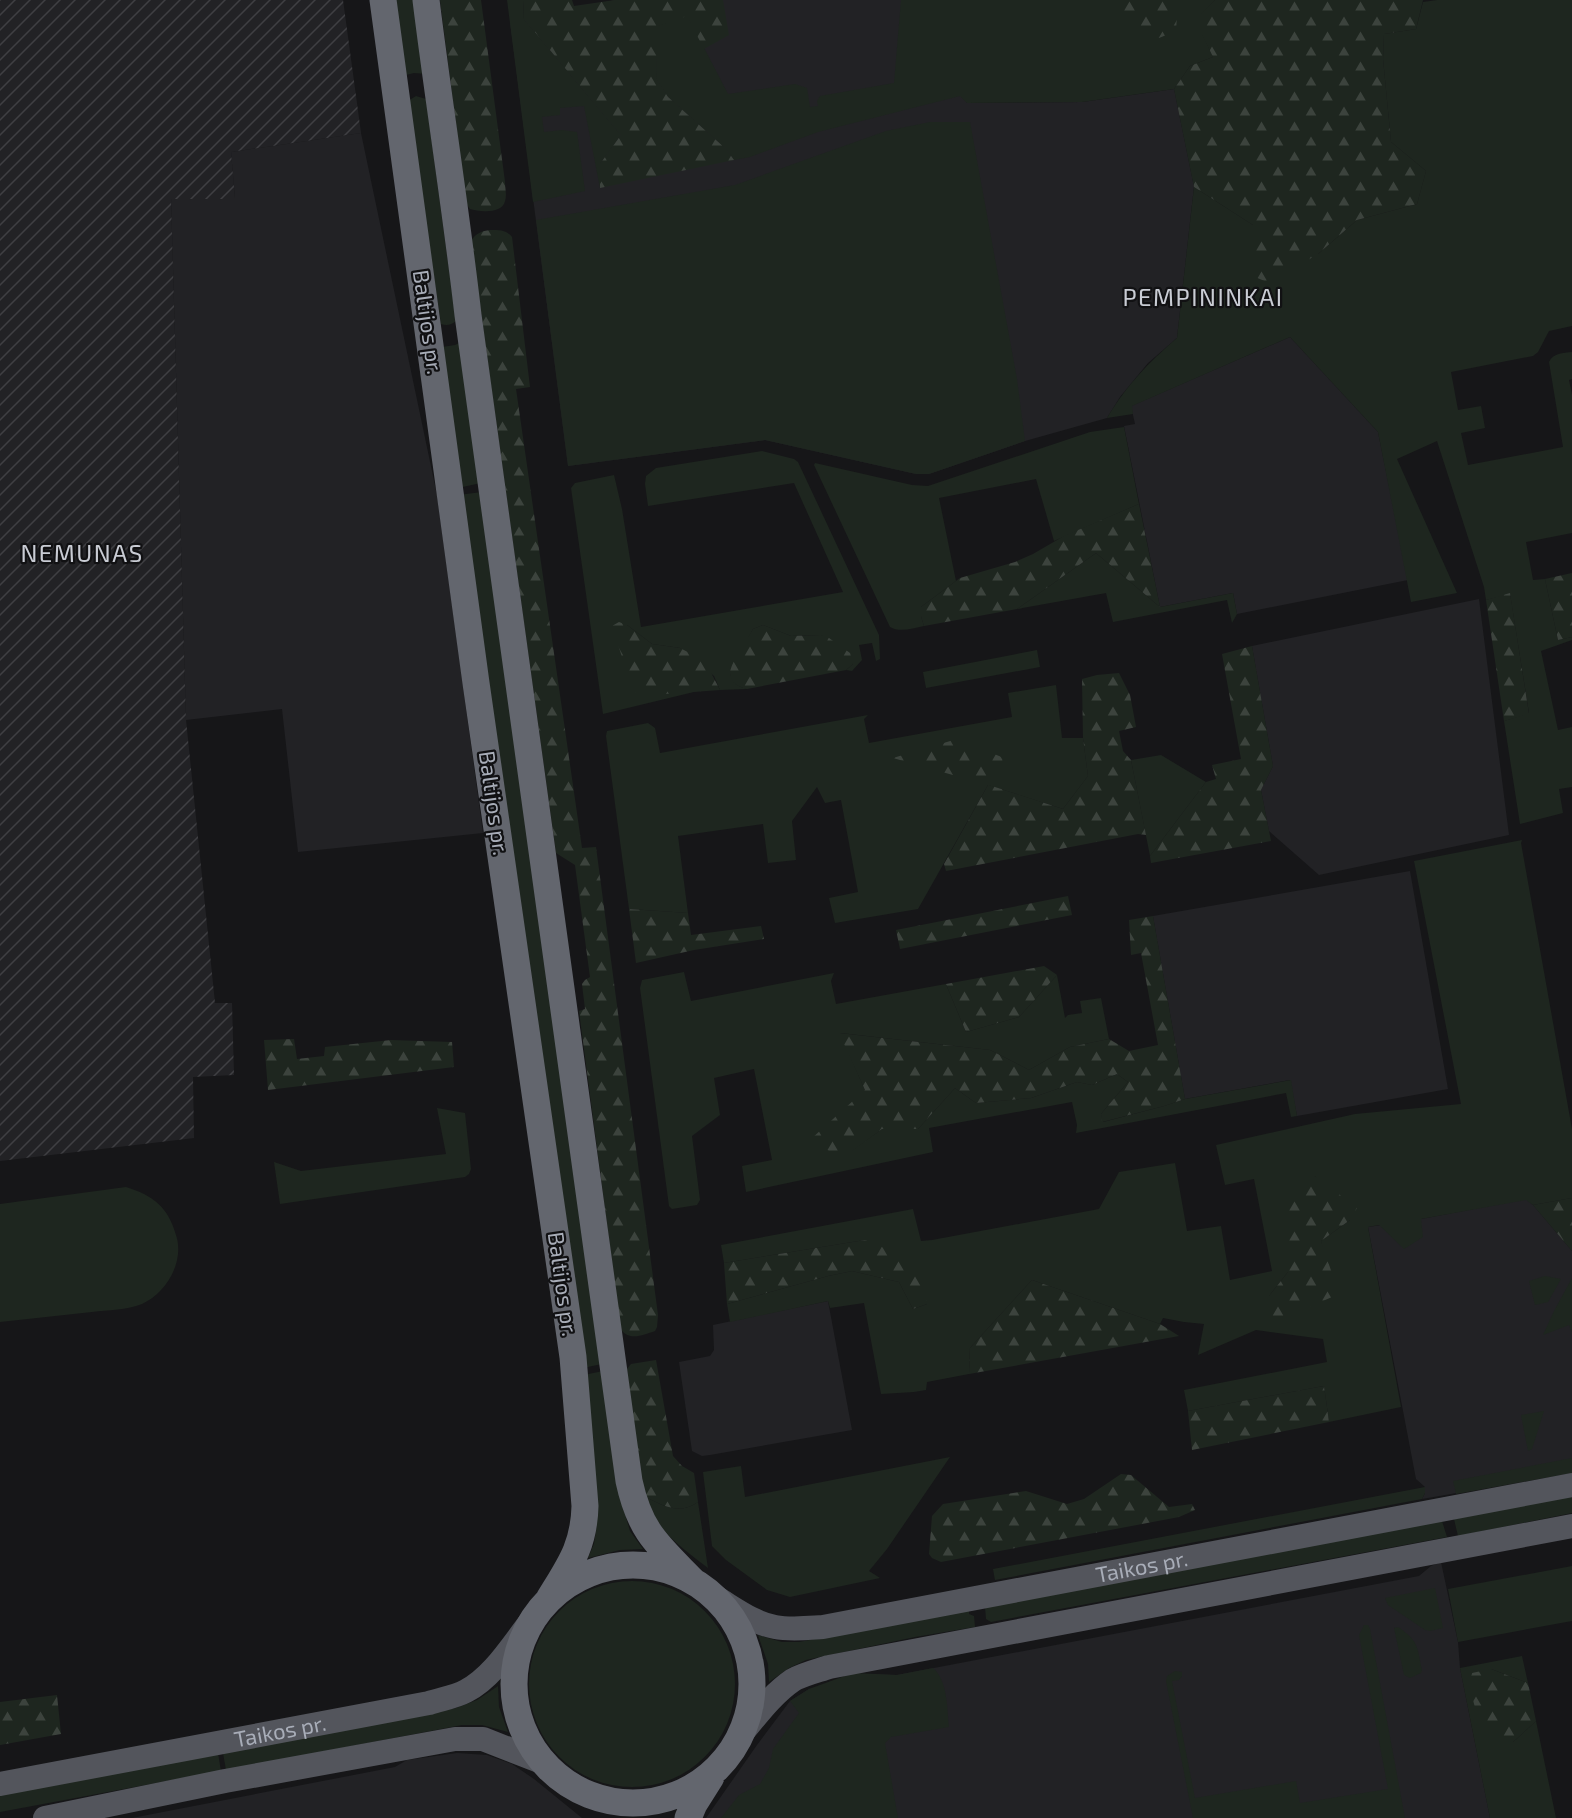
<svg xmlns="http://www.w3.org/2000/svg" width="1572" height="1818" viewBox="0 0 1572 1818" font-family="'Exo 2',sans-serif">
<style>
.built{fill:#222225}
.industrial{fill:url(#industrial-furrows)}
.green{fill:#1e261f;fill-rule:evenodd}
.forest{fill:url(#forest-firs)}
.lines{fill:none;stroke-linecap:round;stroke-linejoin:round}
.primary{stroke:#53555c;stroke-width:24}
.highway{stroke:#63666e;stroke-width:27}
.labels{text-anchor:middle;stroke-width:4.5;stroke-linejoin:round;paint-order:stroke}
.street-label{font-size:22px;fill:#a8adb8;stroke:#111113}
.neighbourhood-label{font-size:24px;letter-spacing:1.5px;fill:#c9ccd4;stroke:#111113}
</style>
<defs>
<pattern id="industrial-furrows" width="10" height="10" patternUnits="userSpaceOnUse" patternTransform="scale(1.5)"><rect width="10" height="10" fill="#222225"/><path d="M-1 1l2-2M0 10L10 0M9 11l2-2" fill="none" stroke="#3f3f43"/></pattern>
<pattern id="forest-firs" width="22" height="20" patternUnits="userSpaceOnUse" patternTransform="scale(1.5)"><rect width="22" height="20" fill="#1e261f"/><path d="M5 1l3.5 6h-7zM16 11l3.5 6h-7z" fill="#3c433d"/></pattern>
</defs>
<rect width="100%" height="100%" fill="#161618"/>
<path class="built" d="M615 0H932L967 103 1082 102 1174 89 1194 187 1177 338 1148 363 1120 397 1107 418 1025 441 929 474H916L765 440 568 466 510 22Z
M361 133 437 495 483 833 298 852 282 709 186 720 171 198 235 199 231 152Z
M1290 337 1378 432 1408 580 1237 614 1233 593 1160 607 1124 426 1135 424 1131 406Z
M1479 599 1509 835 1319 875 1269 831 1261 790 1273 766 1252 646Z
M1410 871 1448 1089 1297 1116 1290 1080 1185 1099 1153 916Z
M1526 1199 1533 1205 1572 1251V1473L1422 1499 1425 1493V1487L1416 1479 1368 1227 1421 1219Z
M828 1301 852 1430 710 1455 702 1456 692 1451 679 1362 710 1356 714 1350 713 1325Z
M1441 1562 1458 1642 1460 1668 1490 1818H706L757 1745 790 1701 809 1689 869 1674 897 1675 1419 1576 1431 1566Z
M457 1753 487 1755 512 1764 534 1779 582 1818H132L395 1767 407 1760Z"/>
<path class="industrial" d="M0 0H343L361 133 231 152 235 199H171L186 720 215 1003H232L234 1075 193 1077 194 1138 0 1161Z"/>
<path class="green" d="M392 0H413L426 74 414 73 406 75Z
M507 0H523L524 19 621 135 600 164V188L584 106 560 108V115L542 117 544 132 562 130 577 132 585 191 533 202Z
M901 0H1215L1196 20 1213 57 1190 66 1174 89 1082 102 967 103 960 96 818 132 750 157 734 160 726 149 668 97 656 79 657 26 687 15 728 94 795 84 807 88 810 107 818 106 817 101 820 96 894 83Z
M1437 0H1572V326L1549 331 1538 352 1533 356 1451 372 1458 410 1481 406 1485 428 1461 433 1468 465 1563 447 1549 362C1553 353 1563 353 1572 352V379L1569 380 1572 395V533L1526 542 1533 580 1545 579 1558 640 1572 637V640L1541 651 1558 730 1572 727V787L1559 789 1563 813 1520 824 1504 721 1529 713 1510 594 1486 600 1484 587 1437 441 1397 459 1457 593 1411 602 1378 432 1290 337 1132 406 1133 414 1107 418C1127 385 1147 364 1177 338L1194 187 1253 225 1318 254 1357 220 1417 204 1426 171 1391 142 1383 59 1384 34 1416 29 1423 2Z
M416 96 426 99 456 321C451 325 447 326 441 324L408 101Z
M930 122H970L1017 379 1025 441 929 474H916L765 440 568 466 536 220 735 185 886 131Z
M461 342 481 483 458 488 442 347 455 345Z
M1124 427 1139 504 1054 541 1036 479 939 498 956 581 921 607V616L924 626C913 628 900 633 890 627L814 465 815 463 912 485 928 486 1090 432Z
M762 451 794 459 798 462 879 635 880 659 876 661 872 643 859 645 862 660 852 671 846 670 853 664 821 635 791 636 763 625 753 629 730 673C732 683 737 686 747 689L720 690 714 676 680 648 652 644 627 625 638 695 698 691 603 714 571 488 575 483 614 475 622 509 641 627 843 592 794 483 648 506 645 484 646 476 656 468Z
M482 492 602 1364 578 1369 458 495Z
M1096 553 1160 607 1233 593 1237 614 1232 623 1227 600 1113 622 1106 593 1017 609Z
M1037 650 1040 667 926 688 923 672Z
M1056 685 1062 738H1083L1088 776 1063 809 988 785 918 909 835 923 829 898 858 892 841 800 825 803 817 787 792 821 796 860 768 863 763 824 678 836 688 913 629 909 606 736 607 731 648 723 655 728 660 753 868 715 864 719 869 743 1012 717 1008 693Z
M1161 755 1206 782 1150 856 1131 760Z
M1522 840 1521 843 1572 1129V1198L1533 1205 1526 1200 1421 1219 1423 1237 1404 1249 1379 1225 1368 1227 1401 1407 1329 1422 1324 1386 1188 1411 1184 1390 1327 1362 1323 1339 1256 1330 1198 1355 1204 1324 1184 1322 1163 1318 1160 1324 1032 1280 970 1348 969 1374 927 1382 926 1390 914 1392 881 1394 864 1303 830 1308 828 1301 730 1322 727 1304 828 1276 852 1271 899 1282 913 1309 927 1304 865 1240 724 1263 721 1245 913 1209 921 1241 932 1240 1099 1209 1119 1172 1175 1163 1187 1231 1221 1226 1230 1280 1272 1271 1254 1179 1225 1185 1216 1145 1355 1114 1461 1104 1414 861ZM1315 1176 1350 1220 1321 1241 1324 1253 1269 1296 1288 1272Z
M684 972 691 1001 834 973 831 981 836 1004 946 984 966 1032 1019 1017 1057 975 1065 1018 1068 1015 1082 1013 1080 1001 1101 998 1109 1039 1070 1047 1029 1070 990 1050 840 1033 865 1090 841 1158 882 1129H918L955 1088 976 1103 1031 1098 1077 1082 1092 1085 1117 1074 1128 1082 1101 1114 1103 1122 1164 1106 1185 1099 1291 1080 1297 1116 1291 1117 1286 1093 1076 1133 1077 1125 1072 1102 929 1128 933 1152 746 1192 742 1166 772 1160 754 1069 714 1078 720 1115 692 1136 700 1200 697 1205 672 1209 669 1206 640 988 642 980Z
M437 1108 465 1113 471 1169 469 1174 465 1177 280 1204 274 1162 301 1171 446 1154Z
M126 1187C154 1196 168 1207 176 1235 185 1262 166 1293 142 1304 127 1310 108 1310 92 1312 61 1315 31 1319 0 1322V1204Z
M1545 1276 1561 1279 1548 1302 1535 1305 1529 1281Z
M1572 1278V1332L1569 1325 1543 1335 1554 1311Z
M603 1371 619 1494 630 1531 643 1549 620 1550 588 1558 594 1544 597 1523 579 1376Z
M1544 1411 1532 1449 1528 1451 1521 1415Z
M950 1457 887 1549 869 1571 880 1578 790 1597 767 1590 726 1560 712 1546 703 1472 741 1466 745 1497Z
M1572 1458V1473L1456 1494 1453 1481Z
M1425 1487V1493L1422 1499 995 1580 993 1569Z
M1572 1496V1513L1458 1536 1454 1519Z
M646 1497C664 1506 679 1515 698 1502L708 1568C681 1547 656 1531 646 1497Z
M1442 1521 1447 1537 991 1622 986 1619 985 1607Z
M1572 1566V1621L1458 1642 1448 1589Z
M529 1684a103 103 0 1 1 206 0a103 103 0 1 1-206 0Z
M1435 1588 1443 1628 1430 1631 1425 1630 1388 1605 1385 1598Z
M969 1609V1614L974 1616 975 1627 915 1637 806 1660 789 1668 769 1682 768 1664 758 1635 782 1642H799Z
M1364 1625H1368L1370 1629 1405 1818H1193L1166 1681 1167 1676 1175 1671 1182 1672V1676L1179 1680 1172 1681 1195 1798 1296 1781 1300 1803 1388 1789 1359 1635Z
M1398 1627C1419 1641 1417 1647 1422 1670L1421 1673 1410 1678 1404 1675 1394 1628Z
M1522 1656 1528 1683 1491 1669 1513 1742 1536 1721 1556 1818H1490L1460 1668Z
M933 1668C948 1681 947 1709 949 1727L891 1737 885 1743 898 1818H721L739 1795 760 1784 769 1768 773 1749 799 1713 790 1701 809 1689 853 1673 897 1675Z
M498 1686 499 1707 508 1732 482 1725H462L226 1770 223 1753 456 1708 477 1700Z
M218 1753 221 1771 0 1812V1794Z"/>
<path class="forest" d="M440 0H481L505 182C505 188 507 195 505 201 502 214 480 212 470 209L466 203Z
M523 0H572L574 6 615 0H723L729 35 704 49 687 16 658 26 656 79 668 97 726 149 734 160 600 188V164L621 135 524 19Z
M1120 0H1178L1176 31 1159 38 1118 20Z
M1215 0H1423L1416 29 1384 34 1383 59 1391 142 1426 171 1417 204 1357 220 1318 254 1281 276 1267 282 1255 277 1253 225 1194 187 1174 89 1190 66 1213 57 1195 20Z
M490 230C500 230 506 230 512 237L530 387 516 389 582 848 596 847 658 1315 657 1327 655 1331C642 1335 631 1341 621 1330L579 1011 585 1009 582 984 585 980 590 977 575 865 556 853 471 241C476 233 482 231 490 230Z
M1139 504 1160 607 1096 553 1017 609 924 626 921 616V607L960 578 1015 562 1033 554 1064 536Z
M1572 573V637L1558 640 1545 579Z
M1510 593 1529 714 1504 721 1486 600Z
M619 622 627 625 652 644 680 648 705 661 720 690 638 696 631 685 612 626Z
M763 625 791 636 821 635 829 638 850 653 853 664 846 670 747 689C739 687 730 683 730 673 731 662 747 640 753 629Z
M1252 646 1273 766 1261 790 1271 841 1151 863 1150 856 1206 782 1216 779 1212 765 1241 759 1222 654Z
M1119 673 1130 695 1136 727 1119 731 1123 751 1131 760 1146 835 1138 834 946 871 944 864 988 785 893 758 957 739 1004 758 989 785 1063 809 1088 776 1083 738 1082 679 1097 675Z
M1068 896 1072 915 900 949 896 930Z
M629 909 688 913 691 935 761 926 764 939 694 950 636 963Z
M1153 916 1185 1099 1164 1106 1102 1122 1101 1114 1128 1082 1117 1074 1092 1085 1077 1082 1031 1098 976 1103 955 1088 918 1129H882L841 1159 811 1139 865 1090 839 1033 990 1050 1029 1070 1070 1047 1109 1039 1129 1051 1158 1045 1141 953 1131 955 1129 920Z
M1044 966 1057 975 1019 1017 966 1032 946 984Z
M294 1039 297 1059 324 1056 325 1047 391 1040 452 1042 454 1067 268 1090 264 1040Z
M1315 1176 1357 1208 1350 1220 1321 1241 1339 1294 1272 1323 1269 1296 1288 1272 1286 1208 1298 1190Z
M1572 1198V1251L1533 1205Z
M865 1240 918 1262 927 1304 913 1309 899 1282 852 1271 828 1276 727 1304 724 1263Z
M1032 1280 1160 1324 1179 1336 969 1374 970 1348Z
M656 1360 673 1456 682 1466 694 1473 698 1502C679 1515 664 1506 646 1497L639 1471 627 1369 631 1364Z
M1324 1386 1329 1422 1192 1450 1188 1411Z
M1121 1474 1131 1475 1169 1507 1192 1504 1195 1510 1179 1517 941 1562 932 1558 929 1554 932 1516 943 1504 1026 1491 1067 1504 1084 1499Z
M1491 1669 1528 1683 1536 1721 1513 1742 1505 1746 1481 1730 1469 1685 1472 1673Z
M57 1695 61 1734 0 1745V1702Z"/>
<g class="lines">
<g class="primary">
<path id="s1" d="M715 1597C734 1608 753 1623 775 1627 791 1630 807 1628 823 1627L1572 1485"/>
<path d="M738 1738C755 1718 771 1695 793 1680 804 1674 817 1671 829 1667L1572 1526"/>
<path id="s2" d="M0 1784 429 1703C441 1699 455 1697 466 1691 493 1677 512 1645 531 1621"/>
<path d="M45 1818 225 1781 455 1739H483L542 1762"/>
</g>
<path class="highway" d="M383 0 476 683 573 1357 585 1506C584 1547 569 1566 549 1599
M426 0C439 105 456 210 468 315L629 1481C640 1532 658 1545 693 1581
M514 1684a119 119 0 1 1 238 0a119 119 0 1 1-238 0Z
M688 1818 694 1804 711 1777"/>
</g>
<g class="labels">
<g class="street-label">
<text transform="translate(428 322) rotate(82)" y="8">Baltijos pr.</text>
<text transform="translate(494 803) rotate(82)" y="8">Baltijos pr.</text>
<text transform="translate(563 1284) rotate(82)" y="8">Baltijos pr.</text>
<text dy="8" stroke="none"><textPath href="#s1" startOffset="440">Taikos pr.</textPath></text>
<text dy="8" stroke="none"><textPath href="#s2" startOffset="285">Taikos pr.</textPath></text>
</g>
<g class="neighbourhood-label">
<text x="1203" y="306">PEMPININKAI</text>
<text x="82" y="562">NEMUNAS</text>
</g>
</g>
</svg>
